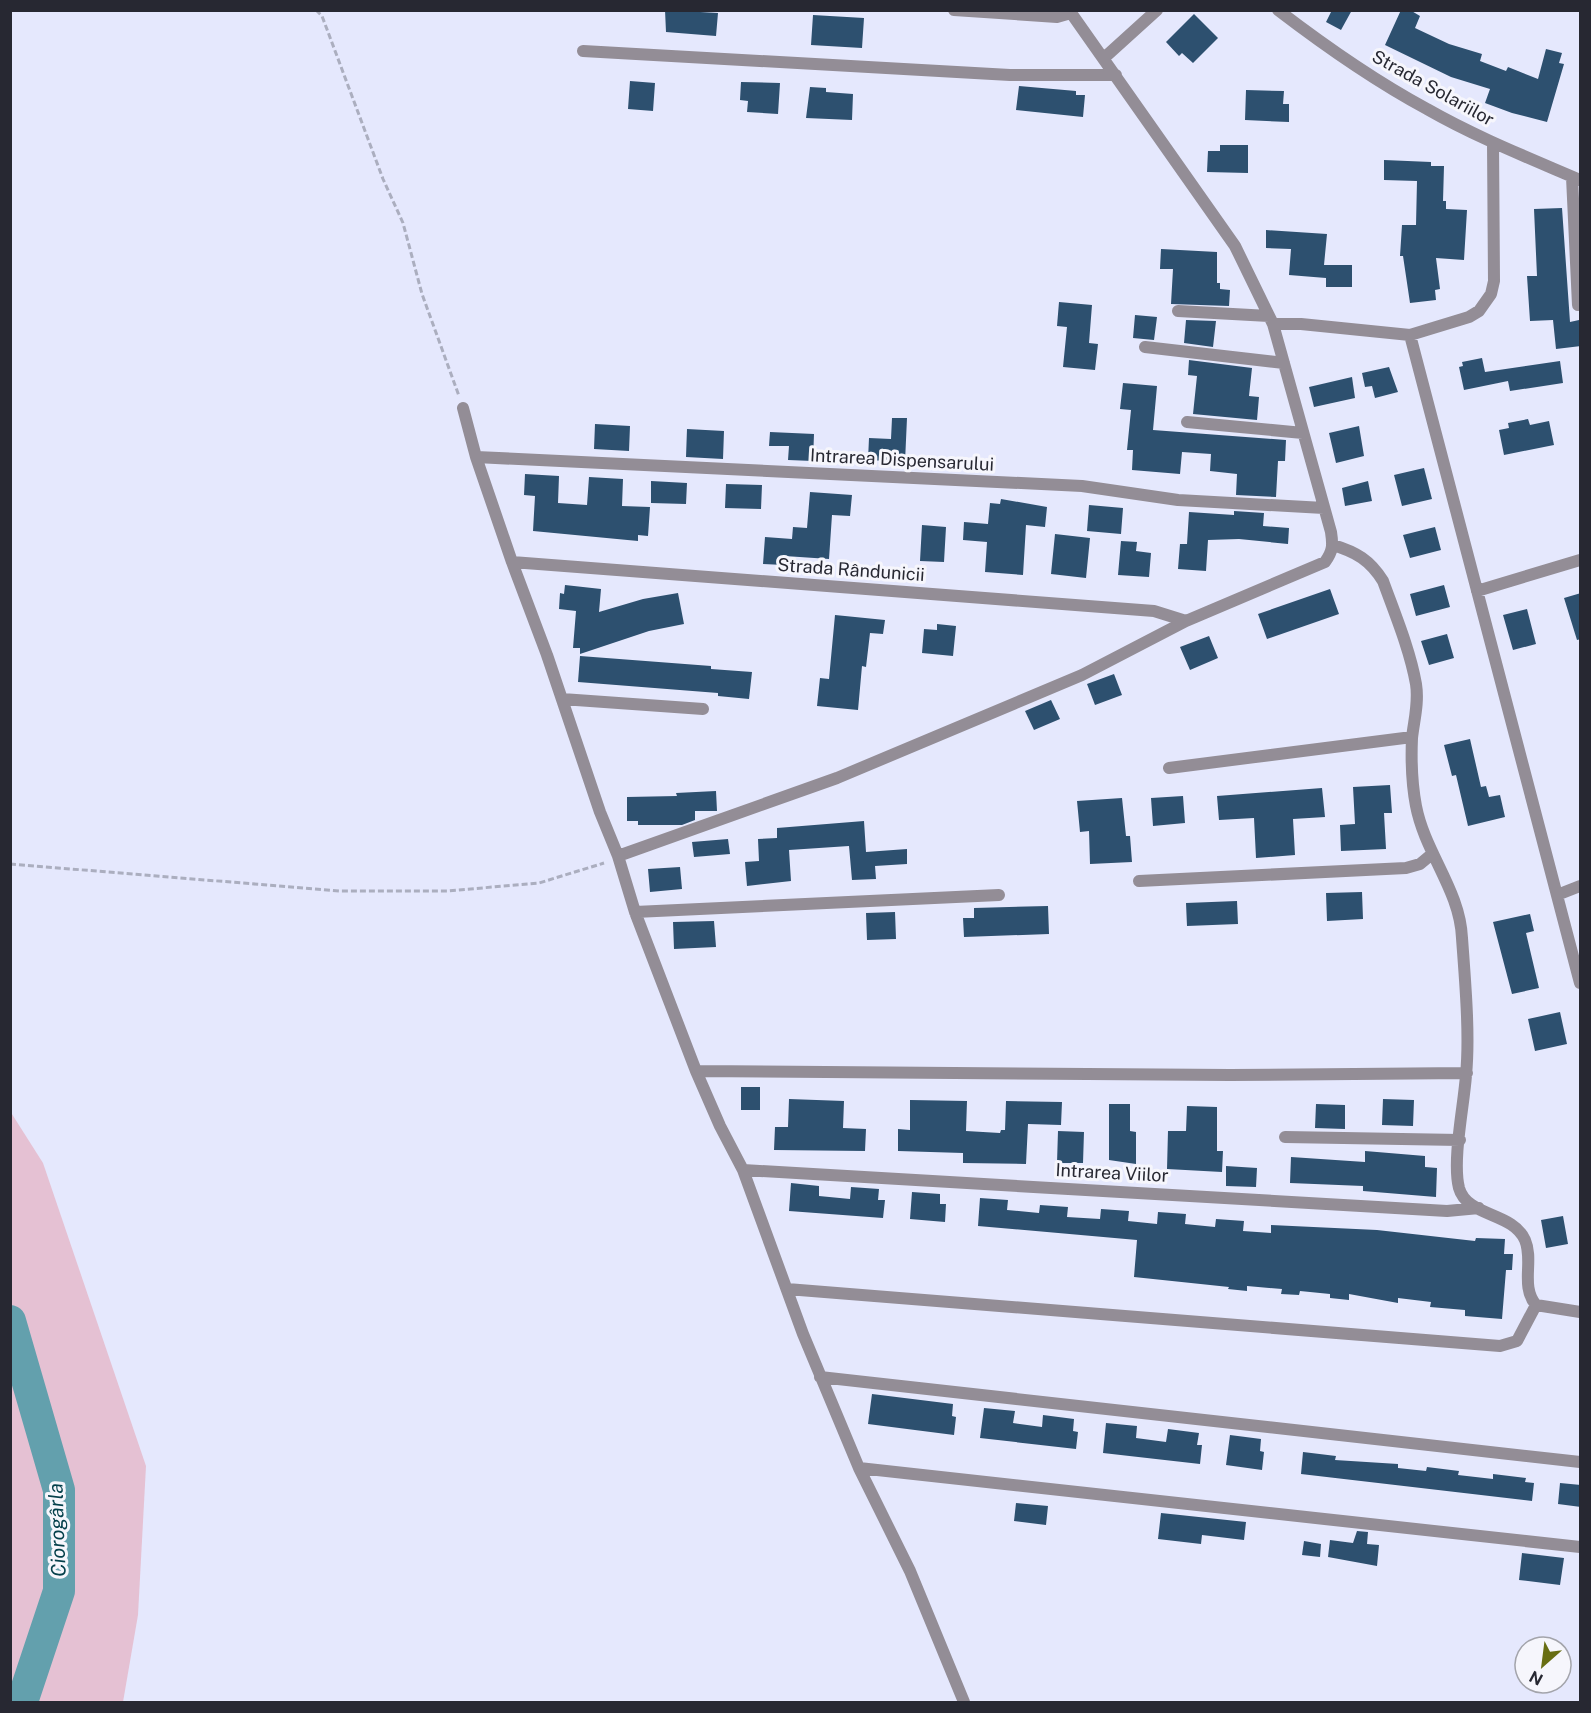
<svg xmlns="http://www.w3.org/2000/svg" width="1591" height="1713" viewBox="0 0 1591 1713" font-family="'Public Sans',sans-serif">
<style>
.green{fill:#e5c1d3}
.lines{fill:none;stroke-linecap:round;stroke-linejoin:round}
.river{stroke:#63a0ad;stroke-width:32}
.building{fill:#2d506f}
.path{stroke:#abaebf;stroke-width:3;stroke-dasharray:6 3;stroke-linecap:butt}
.street{stroke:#938d96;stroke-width:12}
.labels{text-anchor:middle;stroke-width:6;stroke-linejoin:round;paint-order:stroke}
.street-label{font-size:18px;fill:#272832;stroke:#f6f6fc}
.water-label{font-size:20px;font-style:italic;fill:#05404b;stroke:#f6f6fc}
</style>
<rect width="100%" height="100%" fill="#e5e8fd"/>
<path class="green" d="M10 1111 43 1163 146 1466 138 1615 123 1702H11Z"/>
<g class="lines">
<path class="river" d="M10 1321 59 1490V1591L22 1702"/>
</g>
<path class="building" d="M665 10 718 13 716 36 666 32Z
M1332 10H1352L1341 30 1326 22Z
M1401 10H1410L1420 16 1415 28 1449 44 1482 54 1480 61 1506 71 1508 67 1538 79 1546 49 1562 53 1559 63 1564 64 1547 122 1512 113 1485 103 1490 89 1451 77 1385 45Z
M1194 14 1218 38 1193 63 1182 53 1179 56 1166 42Z
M813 15 864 18 862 48 811 45Z
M630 81 655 83 653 111 628 109Z
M741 82 780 83 778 114 747 112 748 101 740 100Z
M1019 86 1076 91V95H1085L1083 117 1016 110Z
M810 87 826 88V92L853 94 852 120 806 118Z
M1246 90 1284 91 1283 104H1289V122L1245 120Z
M1220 145H1248V173L1207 172 1208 151H1220Z
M1384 160 1431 162V166H1444L1443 201H1446V209L1467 210 1464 260 1436 258 1440 289 1435 290 1436 300 1410 303 1403 256H1400L1402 225H1416L1417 181 1384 180Z
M1562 208 1570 322 1579 320 1581 346 1556 349 1553 320 1530 321 1527 276H1537L1534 209Z
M1266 230 1327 234 1324 265H1352V287H1326V278L1289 275 1291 249 1266 248Z
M1161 249 1217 252V283H1220V289L1230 290 1229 306 1171 304 1173 269H1160Z
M1059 302 1092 305 1089 343 1098 344 1095 370 1063 367 1067 327 1057 326Z
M1135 315 1157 317 1154 340 1133 338Z
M1186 320 1216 321 1213 347 1184 343Z
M1482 358 1485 372 1560 361 1563 383 1510 391 1508 381 1464 390 1459 367 1463 366 1462 362Z
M1189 360 1252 368 1249 396 1259 397 1257 420 1193 414 1197 376 1188 375Z
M1389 367 1398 392 1375 398 1372 386 1365 387 1362 373Z
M1352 377 1355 398 1314 407 1309 387Z
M1123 383 1157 386 1153 430 1286 440 1285 461H1278L1276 497 1236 495 1237 474 1210 471 1211 454 1182 452 1180 474 1132 470 1133 450H1127L1131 410 1120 409Z
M892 418H907L905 462 868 460 869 438 891 439Z
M1528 419 1530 425 1549 421 1554 445 1504 455 1499 430 1509 428 1508 423Z
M595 424 630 426 629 451 594 449Z
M1359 426 1364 456 1336 463 1329 433Z
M687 429 724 431 723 459 686 457Z
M770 432 814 434 813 461 788 460 789 446H769Z
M1424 468 1432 499 1402 506 1394 475Z
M525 474 559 476 558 503 587 505 589 477 623 479 622 506 650 507 648 536 638 535V541L533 531 535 496 524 495Z
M651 481 687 483 686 504 651 503Z
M1368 481 1372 501 1345 506 1342 488Z
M726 484 762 485 761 509 725 508Z
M810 492 852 495 850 516 832 515 829 559 785 556 784 565 763 564 765 537 792 539 793 527 807 528Z
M1001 499 1047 507 1045 527 1026 525 1023 575 985 572 987 542 963 540 964 522 988 524 990 503 1000 504Z
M1089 505 1123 508 1121 534 1087 531Z
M1234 511 1264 513 1263 526 1289 528 1288 544 1239 539 1208 540 1206 571 1178 569 1180 544H1187L1189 512 1234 515Z
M922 525 946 527 944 562 920 561Z
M1435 527 1441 550 1410 558 1403 535Z
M1055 534 1090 538 1086 578 1051 574Z
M1121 541 1137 542 1136 551 1151 553 1149 577 1118 575Z
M565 585 601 589 599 612 643 599 678 593 684 624 649 631 580 654V648H573L576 611 559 609 560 593 564 594Z
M1444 585 1450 607 1416 616 1410 594Z
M1330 589 1339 614 1267 639 1258 614Z
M1581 593V639L1577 640 1564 598Z
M1527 609 1536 644 1513 650 1503 615Z
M835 615 885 620 883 634 870 633 866 667 862 666 858 710 817 706 820 678 829 679Z
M937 624 956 626 953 656 922 653 924 629 937 630Z
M1447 634 1454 658 1429 665 1421 641Z
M1209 636 1218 658 1190 670 1180 647Z
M580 656 711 666V669L752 672 749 699 718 696V693L578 682Z
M1114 674 1122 695 1095 705 1087 684Z
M1051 700 1060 719 1034 730 1025 711Z
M1470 739 1481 787 1486 786 1489 797 1500 795 1505 817 1468 826 1456 775 1452 776 1444 745Z
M1390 785 1392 813H1384L1386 849 1341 851 1340 825 1355 824 1353 787Z
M1322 788 1325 817 1293 819 1295 855 1256 858 1254 818 1219 820 1217 796Z
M716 791 717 811H695V820L682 825H638V821H627V797L677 796 676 793Z
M1183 796 1185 823 1153 826 1151 798Z
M1122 798 1126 836H1130L1132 862 1090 864 1089 831 1080 832 1077 801Z
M864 821 866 852 907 849V864L875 866 876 879 852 880 849 846 789 850 791 881 747 886 745 862 759 861 758 839 777 838V828Z
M728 839 730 854 694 857 692 842Z
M680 867 682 889 650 892 648 869Z
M1362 892 1363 919 1327 921 1326 893Z
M1237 901 1238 924 1187 926 1186 903Z
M1048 906 1049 934 964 937 963 918H974V908Z
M895 912 896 939 867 940 866 913Z
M1530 914 1534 931 1526 933 1539 988 1512 994 1493 922Z
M714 921 716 947 674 949 673 922Z
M1560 1012 1567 1044 1535 1051 1528 1019Z
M741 1087H760V1110H741Z
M789 1099 844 1101 843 1128 866 1129 865 1151 774 1150 775 1127H788Z
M1383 1099 1414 1100 1413 1126 1382 1125Z
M910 1100 967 1101 966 1131 1000 1133 1001 1130H1005L1006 1101 1062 1102 1061 1125 1028 1124 1026 1164 963 1163V1153L898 1151V1129L910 1130Z
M1109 1104H1130V1131L1136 1132V1164L1109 1160Z
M1316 1104 1345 1105V1129L1315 1128Z
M1187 1106 1217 1107V1151H1223L1222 1172 1167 1169 1168 1131H1186Z
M1058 1131 1084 1132 1083 1163H1057Z
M1365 1151 1425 1156V1167L1437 1168 1436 1197 1363 1191V1186L1290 1183 1291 1157 1365 1162Z
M1226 1166 1257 1168 1256 1187 1226 1186Z
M791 1183 819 1186V1196L850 1199 851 1187 879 1189 878 1200H885L883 1218 789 1211Z
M912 1192 940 1194V1204H946L945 1222 910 1219Z
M980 1198 1008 1200 1007 1210 1039 1213 1040 1205 1068 1207 1067 1217 1100 1219 1101 1209 1129 1211 1128 1221 1157 1224 1158 1212 1186 1214 1185 1224 1215 1227 1216 1219 1244 1221 1243 1231 1271 1233V1225L1377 1230 1475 1241 1476 1238 1505 1239 1504 1254H1513L1512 1270H1506L1502 1319 1465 1316V1310L1430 1307 1431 1302 1398 1298V1303L1349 1294V1300L1330 1298V1294L1300 1291 1299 1295 1281 1294 1282 1289 1247 1286V1291L1228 1289 1229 1287 1134 1277 1137 1240 978 1226Z
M1563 1216 1568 1244 1546 1248 1541 1220Z
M872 1394 953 1404 952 1416 956 1417 954 1435 868 1424Z
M984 1408 1015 1411 1013 1423 1042 1427 1043 1415 1074 1419 1073 1431 1078 1432 1076 1449 980 1438Z
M1106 1423 1137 1426 1136 1438 1166 1442 1168 1429 1199 1433 1197 1445H1202L1200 1464 1103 1453Z
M1230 1435 1261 1439 1260 1451 1264 1452 1262 1470 1226 1465Z
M1303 1452 1336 1456 1335 1460 1398 1464V1468L1426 1471 1427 1467 1459 1471 1458 1475 1493 1479V1474L1526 1478 1525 1482 1534 1483 1532 1501 1301 1474Z
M1560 1483 1581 1485V1507L1558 1504Z
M1016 1503 1048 1506 1046 1525 1014 1521Z
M1161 1513 1246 1522 1244 1540 1202 1535 1201 1544 1158 1539Z
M1357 1531 1368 1532 1367 1544 1379 1545 1377 1566 1328 1557 1330 1540 1353 1543Z
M1304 1541 1321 1544 1320 1557 1302 1555Z
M1522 1553 1564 1558 1560 1585 1519 1580Z"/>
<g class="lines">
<path class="path" d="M316 10 322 16 383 179 403 223 422 294 459 396
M10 864 340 891H447L539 883 604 863"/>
<path class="street" d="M954 10 1057 17 1071 13
M1278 10C1325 46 1375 81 1427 109 1476 137 1529 158 1580 180
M583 51 1010 75H1116
M1104 58 1157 10
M1572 177 1578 305
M1178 311 1269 316
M1273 324H1301L1410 335 1469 317 1479 311 1491 294 1494 281 1493 143
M1410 335 1580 983
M1145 347 1284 363
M463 408 476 457 512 562 547 655 600 812 618 856 635 912 696 1071 720 1126 743 1170 803 1334 859 1468 910 1571 964 1702
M1187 422 1303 433
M476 457 1082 486 1178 500 1324 508
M1333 545C1356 552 1370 560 1383 581 1395 614 1410 650 1416 684 1419 703 1414 720 1412 738 1411 761 1412 785 1416 806 1425 853 1460 890 1462 938 1465 980 1470 1035 1466 1075 1464 1105 1452 1160 1459 1188 1467 1217 1513 1212 1525 1240 1534 1261 1520 1286 1536 1305L1580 1312
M512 562 1154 611 1186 621
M1477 591 1580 560
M562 699 703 709
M1169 768 1412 737
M618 856 837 778 1082 675 1186 621 1325 562C1333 551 1333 545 1331 532L1273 324 1235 246 1069 10
M1139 881 1406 868 1420 864 1432 854
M1557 895 1580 886
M635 912 999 895
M696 1071 1230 1075 1467 1073
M1285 1137 1460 1140
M743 1170 1447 1211 1479 1208
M787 1289 1500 1346 1517 1341 1536 1305
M820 1377 1580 1462
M859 1468 1580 1547"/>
</g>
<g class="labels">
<g class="street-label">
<text transform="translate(1433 88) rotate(29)" y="6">Strada Solariilor</text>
<text transform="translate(902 460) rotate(3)" y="6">Intrarea Dispensarului</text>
<text transform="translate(851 570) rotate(4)" y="6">Strada Rândunicii</text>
<text transform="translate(1112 1173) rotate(3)" y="6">Intrarea Viilor</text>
</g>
<g class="water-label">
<text transform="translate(57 1530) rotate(-92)" y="7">Ciorogârla</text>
</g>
</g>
<rect width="1591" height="1713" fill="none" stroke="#272832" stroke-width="24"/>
<g transform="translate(1543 1665) rotate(208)"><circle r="28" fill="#f6f6fc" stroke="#a3a4ab" stroke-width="1.5"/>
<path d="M0-4.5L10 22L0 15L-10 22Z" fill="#686e13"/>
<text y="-9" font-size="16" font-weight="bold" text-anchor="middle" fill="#272832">N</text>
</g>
</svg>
